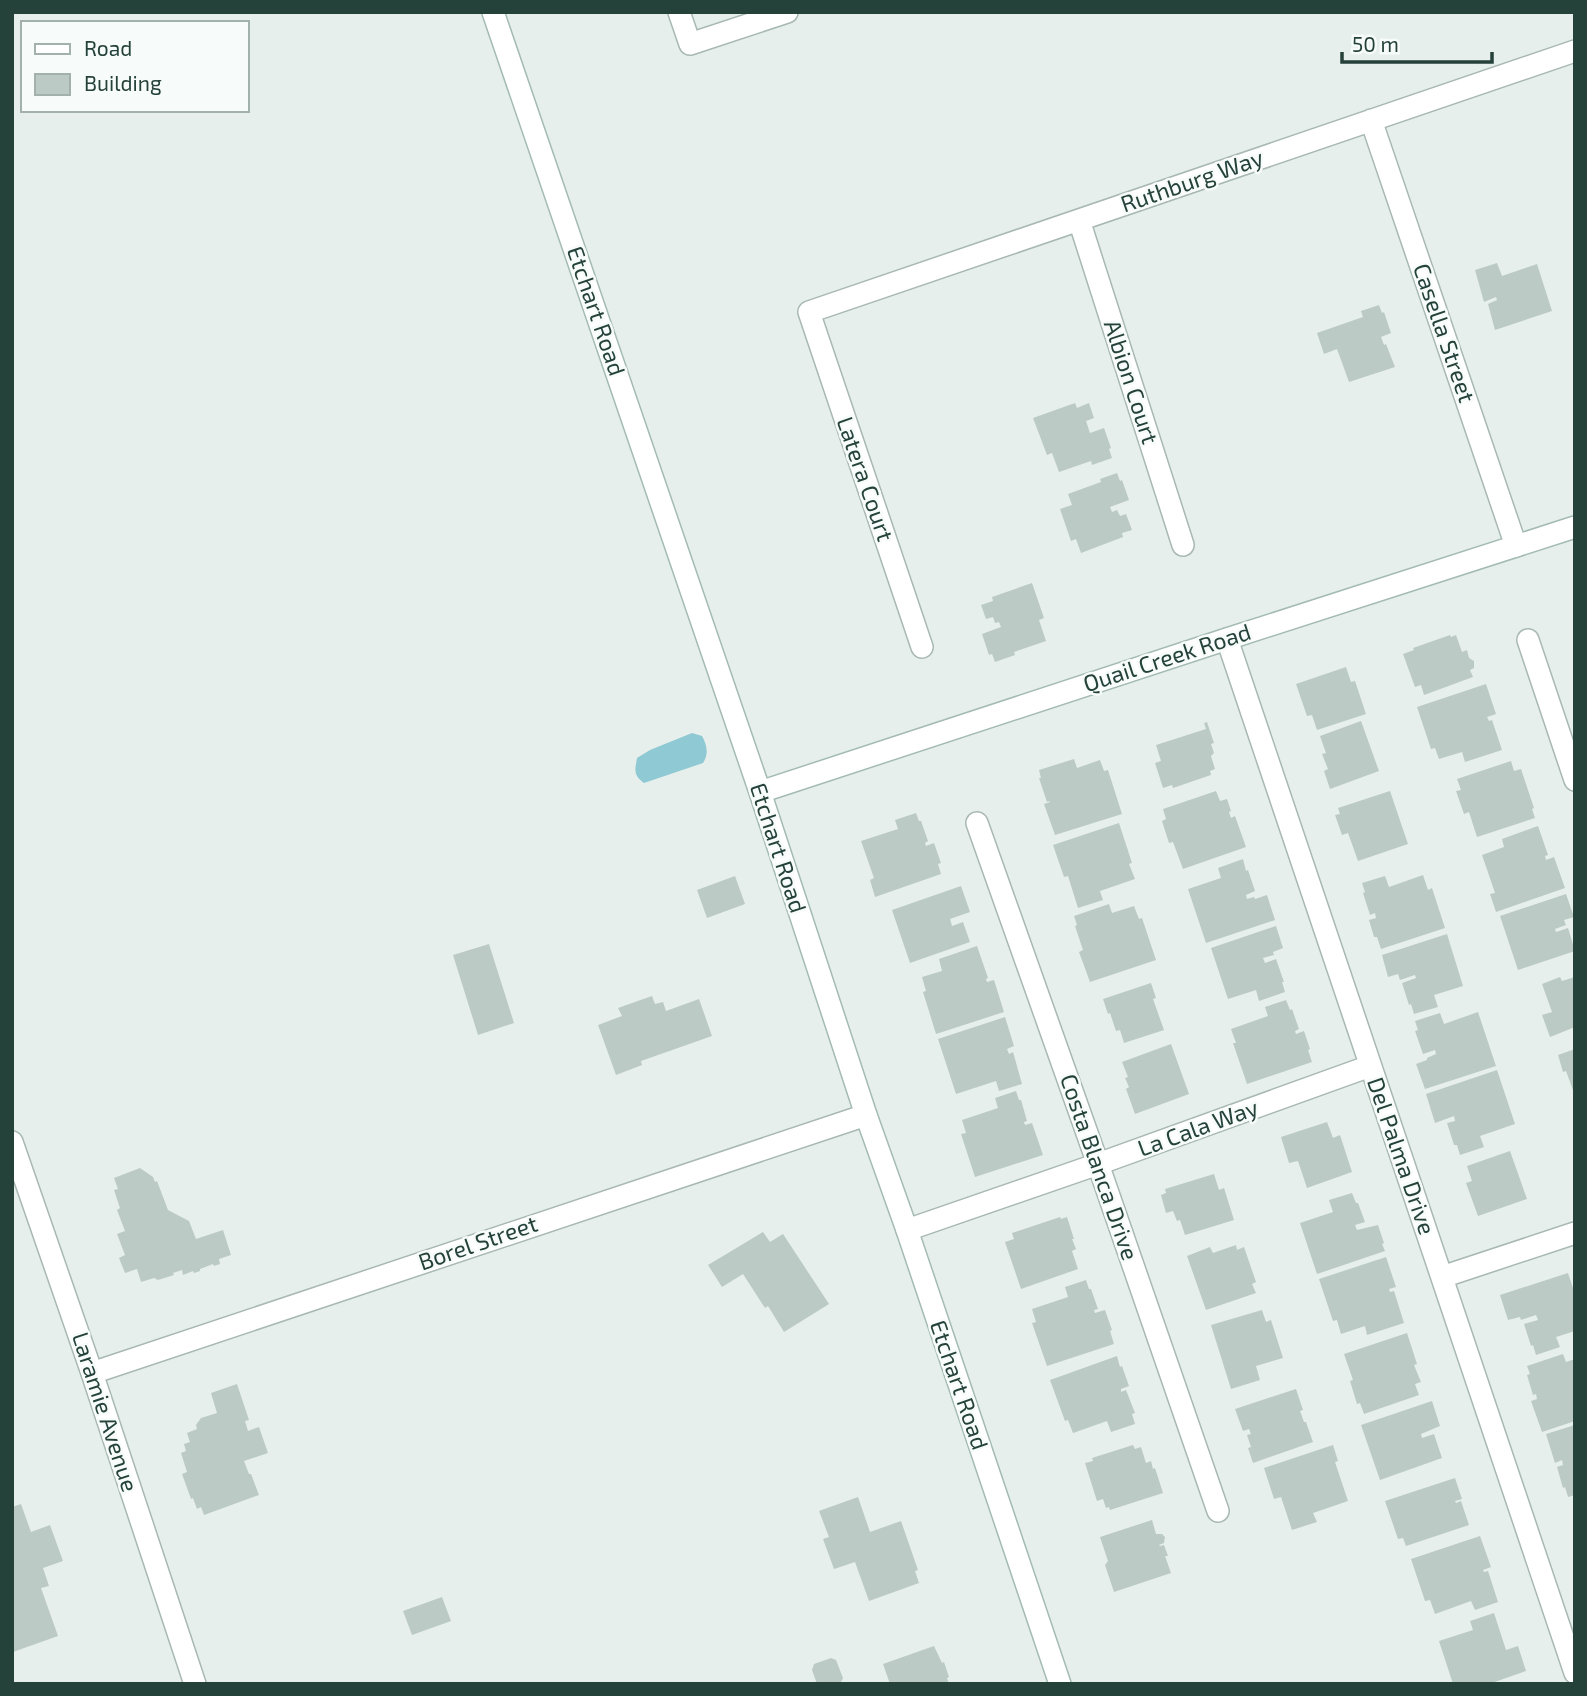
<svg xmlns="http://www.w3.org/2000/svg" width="1587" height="1696" viewBox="0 0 1587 1696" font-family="'Exo 2',sans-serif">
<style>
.water{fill:#8ec9d4}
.building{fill:#bbcac4}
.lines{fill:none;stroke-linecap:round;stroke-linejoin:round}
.street-casing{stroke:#a8b8b2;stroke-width:24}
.secondary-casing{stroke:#a4bbb3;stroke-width:24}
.street{stroke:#fff;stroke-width:21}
.secondary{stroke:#fff;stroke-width:21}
.labels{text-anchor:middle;stroke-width:5;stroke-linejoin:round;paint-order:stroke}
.street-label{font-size:23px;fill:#24423a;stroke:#f7fbf9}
</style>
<rect width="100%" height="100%" fill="#e6efeb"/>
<path class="water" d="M692 733 702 736C707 745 709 754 703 763L644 783C633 775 635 770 637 758L650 750Z"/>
<path class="building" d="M1497 263 1502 276 1537 264 1552 311 1495 330 1488 304 1497 300 1496 297 1484 302 1475 270Z
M1379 305 1382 313 1384 312 1391 333 1381 337 1384 345 1386 344 1395 367 1349 382 1337 349 1324 354 1317 333 1363 317 1361 311Z
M1075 403 1077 408 1089 403 1094 418 1086 421 1090 433 1104 428 1111 448 1109 449 1112 458 1092 465 1091 461 1059 472 1052 453 1047 455 1033 418Z
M1117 473 1120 481 1122 480 1129 500 1110 507 1112 512 1117 510 1120 516 1126 514 1132 530 1122 533 1123 537 1081 553 1076 539 1071 541 1060 509 1072 505 1068 494 1101 482 1100 479Z
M1032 583 1044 618 1039 620 1046 641 1014 652 1015 655 995 662 992 654 989 655 982 634 1001 627 999 622 995 623 993 617 986 619 981 605 993 601 992 597Z
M1450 635 1451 637 1456 635 1462 652 1467 650 1469 658 1474 661V668L1470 670 1473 677 1424 695 1421 685 1415 687 1403 654 1414 650 1413 648Z
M1346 667 1351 682 1355 681 1366 714 1317 730 1312 715 1307 716 1296 684Z
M1486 684 1496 714 1487 717 1489 721 1492 720 1502 750 1465 762 1462 752 1439 759 1435 748 1431 749 1417 707Z
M1361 721 1379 771 1330 789 1324 771 1328 769 1322 754 1326 753 1320 736Z
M1207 722 1214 743 1211 744 1214 753 1211 756 1215 769 1210 771 1211 775 1173 788 1172 785 1163 788 1155 763 1161 761 1156 745 1206 729 1204 723Z
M1074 759 1077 768 1100 760 1104 771 1108 770 1122 814 1055 835 1044 804 1050 802 1049 801 1047 802 1039 778H1041L1039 770Z
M1511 761 1514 771 1521 769 1534 808 1532 809 1535 818 1477 837 1469 812 1464 814 1456 791 1461 790 1457 779Z
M1216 791 1220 801 1227 799 1231 811 1229 812 1231 818 1235 816 1246 847 1183 869 1173 842 1169 843 1162 821 1166 819 1163 809Z
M1390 791 1408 844 1358 861 1348 833 1342 835 1335 815 1340 814 1338 808Z
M916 813 919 821H921L928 841 925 843 926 846 934 843 941 863 938 864 941 874 875 897 870 880 874 878 861 841 898 829 895 820Z
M1119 823 1132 863 1129 864 1135 879 1100 891 1103 900 1078 908 1068 876 1064 877 1053 845Z
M1538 826 1548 855 1545 856 1546 860 1554 857 1565 888 1496 912 1490 894 1495 893 1482 855 1504 847 1502 839Z
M1243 859 1246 871 1248 870 1255 891 1246 895 1247 899 1254 897 1255 899 1267 895 1275 920 1206 943 1188 889 1221 878 1218 868Z
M1423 875 1428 890 1432 888 1445 928 1381 949 1377 937H1374L1369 920 1376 918 1375 913 1370 915 1363 893 1365 892 1362 883 1385 876 1389 887Z
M735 876 745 904 707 918 697 890Z
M961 886 970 912 950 919 952 926 963 922 970 942 910 963 892 910Z
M1566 894 1574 917 1564 920 1566 925 1555 929 1556 932 1568 928 1575 951 1518 970 1500 916Z
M1109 904 1112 913 1134 906 1139 919 1142 918 1156 960 1090 982 1079 952 1083 950 1075 926 1077 925 1074 916Z
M1276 926 1283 948 1273 952 1274 955 1263 958 1265 963 1276 959 1284 982H1282L1285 992 1259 1001 1256 990 1228 999 1211 948Z
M1447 934 1463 986 1434 995 1438 1007 1414 1014 1411 1004 1409 1005 1402 983 1416 978 1415 975 1400 980 1398 974 1388 977 1382 955Z
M489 944 514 1023 478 1035 453 955Z
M977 946 988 978 986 979 987 982 994 980 1004 1012 936 1034 923 992 926 991 922 977 942 971 939 959Z
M1560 977 1562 981 1575 977V1027L1550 1037 1542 1015 1552 1012 1542 984Z
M1151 983 1156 998 1153 999 1164 1030 1124 1043 1120 1030 1116 1031 1110 1013 1108 1014 1103 999Z
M652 996 655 1004 663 1002 666 1011 699 999 712 1036 641 1061 642 1065 616 1075 598 1025 622 1016 618 1008Z
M1286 1000 1290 1010 1292 1009 1299 1029 1295 1031 1296 1034 1304 1031 1310 1049 1308 1050 1312 1062 1247 1084 1233 1043H1236L1231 1029 1268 1016 1265 1007Z
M1478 1012 1496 1066 1425 1089 1416 1064 1427 1060V1058L1436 1054 1435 1050 1423 1054 1415 1031 1418 1030 1415 1021 1440 1013 1444 1024Z
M1005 1017 1014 1046 1007 1049 1009 1054 1013 1052 1022 1084 999 1091 996 1081 956 1094 938 1039Z
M1171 1044 1189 1094 1135 1114 1126 1089 1129 1087 1125 1078 1128 1077 1122 1062Z
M1575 1049V1093H1574L1566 1071 1563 1072 1558 1055Z
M1497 1070 1515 1124 1480 1136 1484 1147 1460 1155 1457 1145H1454L1447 1123 1455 1121 1454 1116 1435 1123 1426 1094Z
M1016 1091 1019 1100H1021L1027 1121 1024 1122 1025 1125 1032 1123 1043 1155 975 1177 961 1134 966 1133 962 1120 998 1108 995 1098Z
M1327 1122 1333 1138 1340 1135 1352 1172 1307 1188 1298 1161 1289 1163 1281 1137Z
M1510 1151 1527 1199 1478 1216 1466 1183 1472 1181 1467 1166Z
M140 1168 153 1177 155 1182 157 1181 168 1210 189 1221 196 1239 223 1230 231 1255 219 1259 220 1264 214 1266 213 1264 200 1269V1271L194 1273 193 1271 183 1275 182 1270 173 1273 174 1275 158 1280 154 1278 141 1282 137 1269 125 1273 119 1258 125 1255 117 1234 125 1231 117 1210 120 1208 114 1190 118 1189 114 1178Z
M1214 1174 1219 1190 1224 1188 1234 1220 1185 1235 1180 1220 1177 1221 1173 1211 1166 1213 1161 1195 1166 1193 1165 1189Z
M1352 1193 1356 1203H1358L1365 1222 1355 1225 1357 1230 1378 1225 1384 1243 1382 1244 1385 1251 1317 1274 1300 1223 1333 1212 1329 1200Z
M1060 1217 1061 1219 1067 1217 1074 1239H1072L1076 1249 1072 1251 1078 1269 1021 1289 1005 1242 1014 1239 1012 1233Z
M763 1232 770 1242 783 1234 829 1304 784 1332 768 1306 765 1308 743 1274 722 1287 708 1265Z
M1236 1245 1237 1250 1244 1247 1256 1282 1252 1284 1256 1293 1206 1310 1187 1256 1210 1247 1213 1253Z
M1386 1257 1396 1287 1389 1289 1390 1292 1394 1291 1404 1323 1367 1335 1365 1326 1341 1334 1337 1320 1333 1321 1319 1279Z
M1568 1273 1575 1294V1331L1556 1337 1560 1347 1536 1355 1533 1345 1531 1346 1524 1324 1538 1320 1536 1315 1521 1320 1520 1317 1508 1320 1500 1295Z
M1086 1280 1089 1289H1091L1098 1309 1094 1310 1095 1313 1105 1310 1112 1330 1110 1331 1114 1344 1047 1366 1032 1323 1036 1322 1032 1309 1068 1297 1065 1287Z
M1262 1310 1266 1322 1271 1320 1283 1358 1256 1366 1260 1380 1231 1389 1211 1325Z
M1407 1333 1417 1364 1414 1365 1421 1382 1415 1384 1419 1395 1364 1414 1360 1403 1357 1404 1350 1381 1353 1380 1344 1354Z
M1563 1354 1566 1362 1575 1359V1421L1542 1432 1531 1401 1537 1399 1536 1394 1533 1395 1527 1375 1530 1374 1527 1366Z
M1117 1356 1120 1367 1122 1366 1129 1386 1121 1389V1392L1126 1390 1135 1413 1132 1414 1135 1424 1111 1432 1107 1421 1073 1433 1068 1420 1065 1421 1050 1380Z
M237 1384 249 1420 245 1421 248 1431 259 1427 268 1453 244 1461 249 1474H251L259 1495 204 1515 201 1507 197 1509 193 1498 191 1499 182 1474 187 1472 181 1453 186 1451 184 1444 190 1442 187 1433 197 1429 196 1425 201 1418 217 1413 211 1393Z
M1296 1389 1303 1410 1300 1411 1304 1422H1306L1313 1442 1253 1463 1248 1448 1251 1447 1247 1435 1251 1434 1249 1429 1243 1431 1235 1409Z
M1432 1401 1440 1426 1421 1434 1422 1438 1434 1434 1442 1458 1380 1480 1361 1425Z
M1575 1425V1495L1568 1497 1565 1487 1563 1488 1557 1467 1563 1465 1562 1460 1555 1463 1546 1434Z
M1133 1445 1135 1449 1141 1447 1146 1463 1151 1461 1153 1469 1155 1468 1163 1493 1110 1510 1109 1507 1106 1508 1103 1499 1097 1501 1085 1463 1093 1461 1092 1458Z
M1333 1445 1338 1461 1335 1462 1348 1501 1313 1513 1317 1522 1292 1530 1281 1497 1274 1499 1264 1468Z
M1455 1478 1462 1499 1455 1501 1456 1503 1461 1501 1469 1525 1406 1546 1403 1538 1398 1539 1385 1501Z
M858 1497 870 1532 901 1521 918 1570 915 1571 919 1583 869 1601 855 1562 834 1569 823 1539 829 1537 819 1511Z
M21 1504 31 1532 50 1525 63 1561 43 1568 49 1586 41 1588 58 1636 13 1652 12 1507Z
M1152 1520 1156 1534H1162L1165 1537 1164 1543 1159 1545 1160 1546 1164 1545 1168 1556H1165L1171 1573 1114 1592 1105 1565 1108 1561 1100 1537Z
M1480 1536 1491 1567 1483 1570 1484 1572 1488 1571 1498 1602 1475 1610 1471 1601 1435 1614 1430 1600 1425 1601 1411 1559Z
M442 1597 451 1621 412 1635 403 1611Z
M1494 1613 1506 1650 1518 1646 1526 1671 1489 1684H1453L1439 1641 1473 1630 1470 1621Z
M934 1646 942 1663 944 1662 949 1677 947 1678 949 1684H890L883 1664Z
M831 1658 836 1660 843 1678 841 1682 817 1684 812 1670 814 1664Z"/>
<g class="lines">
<g class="street-casing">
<path id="street" d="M679 12 690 44 787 12
M1371 120 1516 546
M1079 220 1183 545
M1227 639 1575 1673
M1528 640 1575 780
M922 647 809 312 1575 51
M977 823 1098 1164 1218 1511
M12 1142 92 1373 195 1684
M907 1230 1098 1164 1370 1066
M1442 1277 1575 1233
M92 1373 866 1115"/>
</g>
<g class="secondary-casing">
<path id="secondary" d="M493 12 760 792 866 1115 907 1230 1060 1684
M760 792 1227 639 1575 527"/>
</g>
<use href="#street" class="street"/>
<use href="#secondary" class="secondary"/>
</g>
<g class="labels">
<g class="street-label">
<text transform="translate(1192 181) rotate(-19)" y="8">Ruthburg Way</text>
<text transform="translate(596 311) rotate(71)" y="8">Etchart Road</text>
<text transform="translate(1444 333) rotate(71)" y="8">Casella Street</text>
<text transform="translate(1131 382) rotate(72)" y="8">Albion Court</text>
<text transform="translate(865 479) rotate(71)" y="8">Latera Court</text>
<text transform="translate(1167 658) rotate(-18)" y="8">Quail Creek Road</text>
<text transform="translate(778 848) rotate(72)" y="8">Etchart Road</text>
<text transform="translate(1198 1128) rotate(-20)" y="8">La Cala Way</text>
<text transform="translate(1401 1156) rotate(71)" y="8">Del Palma Drive</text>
<text transform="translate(1099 1167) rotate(71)" y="8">Costa Blanca Drive</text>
<text transform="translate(478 1243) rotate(-19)" y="8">Borel Street</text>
<text transform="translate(959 1385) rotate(71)" y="8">Etchart Road</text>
<text transform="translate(105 1412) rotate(72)" y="8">Laramie Avenue</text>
</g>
</g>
<rect width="1587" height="1696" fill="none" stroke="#24423a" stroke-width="28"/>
<rect x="21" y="21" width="228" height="91" fill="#f7fbf9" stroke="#a3b1ad" stroke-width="2"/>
<rect x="35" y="44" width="35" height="10" fill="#ffffff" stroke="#a3b1ad" stroke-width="2"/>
<text x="84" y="56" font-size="21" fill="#24423a">Road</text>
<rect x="35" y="74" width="35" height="21" fill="#bbcac4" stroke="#a3b1ad" stroke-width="2"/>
<text x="84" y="91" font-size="21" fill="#24423a">Building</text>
<path d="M1342 52v10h150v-10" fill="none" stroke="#24423a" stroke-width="3.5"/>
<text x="1352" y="52" font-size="21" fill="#24423a" stroke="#f7fbf9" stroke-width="5" paint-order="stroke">50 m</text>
</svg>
